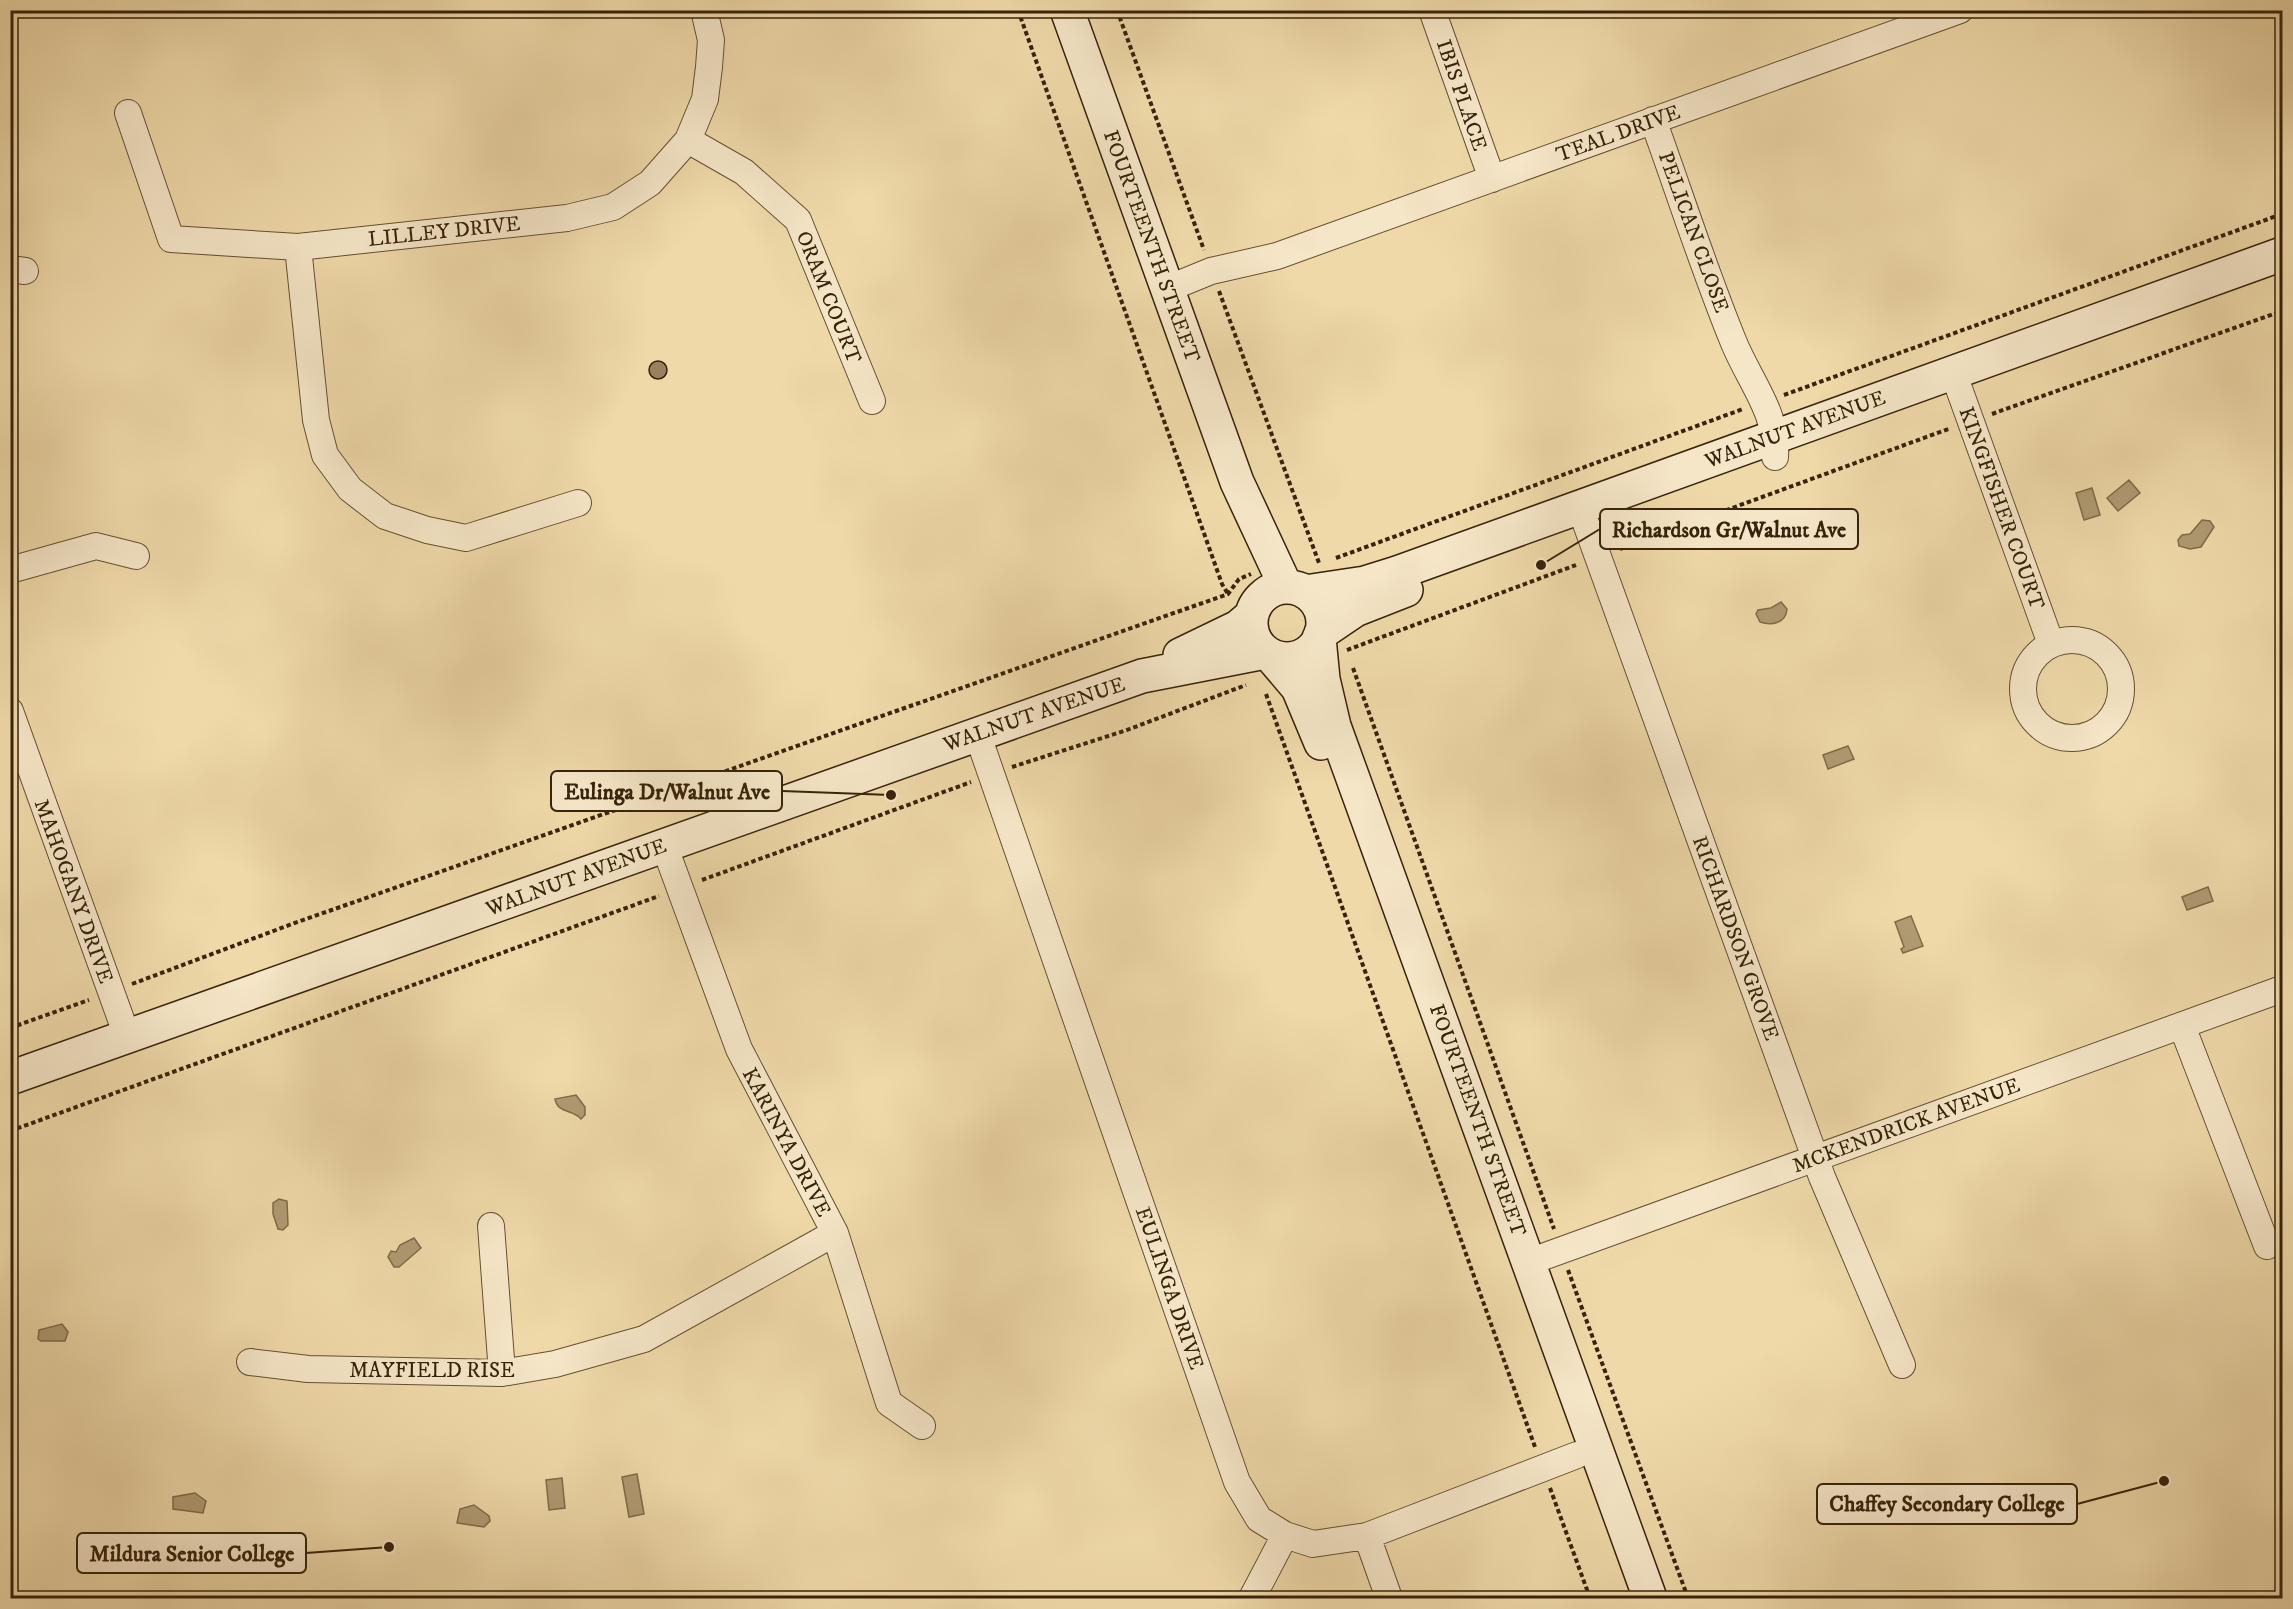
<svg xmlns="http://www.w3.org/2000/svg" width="2293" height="1609" viewBox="0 0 2293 1609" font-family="'IM FELL DW Pica',serif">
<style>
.water{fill:#b09b73;stroke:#806b49;stroke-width:1.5}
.building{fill:#97825d;stroke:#37230b;stroke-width:1.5}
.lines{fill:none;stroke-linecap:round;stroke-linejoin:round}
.street-casing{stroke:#655032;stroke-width:28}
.secondary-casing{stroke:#37230b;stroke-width:36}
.path{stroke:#37230b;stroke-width:4;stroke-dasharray:4.5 3;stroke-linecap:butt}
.street{stroke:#f5e6c7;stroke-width:26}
.secondary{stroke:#f5e6c7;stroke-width:33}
.labels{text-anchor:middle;stroke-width:5;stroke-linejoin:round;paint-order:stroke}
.street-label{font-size:21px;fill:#37230b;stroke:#f5e6c7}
.leader{fill:none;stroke:#37230b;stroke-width:2}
.callout-dot{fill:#37230b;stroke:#f5e6c7;stroke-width:2}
.callout{fill:#f5e6c7;stroke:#37230b;stroke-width:2}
.callout-label{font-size:22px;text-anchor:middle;font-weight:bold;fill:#37230b}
</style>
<rect width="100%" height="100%" fill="#efd9a9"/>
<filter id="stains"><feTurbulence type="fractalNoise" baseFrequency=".00333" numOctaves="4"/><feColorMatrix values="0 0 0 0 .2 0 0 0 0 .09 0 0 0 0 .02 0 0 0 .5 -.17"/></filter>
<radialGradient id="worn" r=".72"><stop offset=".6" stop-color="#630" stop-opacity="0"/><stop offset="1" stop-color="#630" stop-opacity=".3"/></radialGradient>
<path class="water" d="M2129 480 2140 493 2118 511 2107 498Z
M2092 488 2100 515 2084 520 2076 493Z
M2202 520 2210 521 2214 527 2201 547 2190 549 2179 546 2178 540 2182 535 2190 534Z
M1781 602 1787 609C1786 623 1772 626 1760 622L1756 614 1758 610 1771 608Z
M1848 746 1854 759 1828 769 1823 755Z
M2208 887 2213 901 2187 910 2182 897Z
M1911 916 1923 946 1903 953 1901 949 1904 947 1895 922Z
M576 1095 585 1107V1115L581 1119C573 1109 558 1114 555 1099Z
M279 1199 287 1201 288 1225 283 1230 278 1229 273 1214V1203Z
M414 1238 421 1248 399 1267H394L388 1257 391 1251 396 1252 400 1245Z
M62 1324 68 1332 65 1341H41L38 1339 39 1330Z
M637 1474 644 1514 629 1517 622 1477Z
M562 1478 565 1508 549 1510 546 1480Z
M195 1493 206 1501 203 1513 173 1509V1497Z
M474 1505 489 1516 490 1521 484 1527 457 1523 460 1509Z"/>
<path class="building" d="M649 370a9 9 0 1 1 18 0a9 9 0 1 1-18 0Z"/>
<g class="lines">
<g class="street-casing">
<path id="street" d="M1432 10 1492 179
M128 113 171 239 298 247 567 218 613 207 650 183 688 140 705 99 709 67 711 40 704 10
M1653 120C1680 194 1704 270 1734 343 1750 382 1778 413 1775 457
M688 140 744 172 798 220 872 401
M298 247 316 420 325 455 350 489 385 516 427 530 466 538 578 503
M10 269 25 271
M1167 289 1211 271 1277 256 1960 10
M1953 372 2051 644
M1580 507 1822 1177 1902 1365
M10 570 96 546 136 556
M2023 689a49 49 0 1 1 98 0a49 49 0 1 1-98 0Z
M10 711 127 1036
M977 733 1237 1482 1259 1519 1285 1535 1313 1544 1367 1536 1577 1455
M664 845 739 1049 835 1233 889 1403 922 1426
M2182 1026 2267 1246
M491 1226 502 1373
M1529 1262 2282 989
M250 1362 308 1369 502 1373 555 1364 644 1339 835 1233
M1367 1536 1389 1598
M1252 1598 1285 1535"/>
</g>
<g class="secondary-casing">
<path id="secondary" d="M1067 10 1237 482 1286 587
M1251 623a36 36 0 1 1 72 0a36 36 0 1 1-72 0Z
M1305 592 1365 583 1397 573 2282 254
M1321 633 1355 610 1406 590
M1319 638 1323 679 1334 726 1650 1598
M1180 655 1238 627 1251 616
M1270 655 1298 688 1321 743
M10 1078 1142 676 1265 652"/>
</g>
<path class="path" d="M1018 10 1222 584 1228 594
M1117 10 1204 250
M1219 291 1319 563
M1784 395 2282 214
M1992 414 2282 311
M1620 549 1951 428
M1336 558 1743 409
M1347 650 1576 565
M1353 668 1554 1229
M1266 694 1535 1447
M1012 767 1127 730 1246 685
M702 880 971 782
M132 984 292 924 1228 594 1239 579 1251 574
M10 1028 89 1000
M10 1131 659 896
M1568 1270 1688 1598
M1550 1488 1590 1598"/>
<use href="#street" class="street"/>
<use href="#secondary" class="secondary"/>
</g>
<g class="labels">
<g class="street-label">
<text transform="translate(1462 95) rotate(71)" y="7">IBIS PLACE</text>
<text transform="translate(1618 133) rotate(-20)" y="7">TEAL DRIVE</text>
<text transform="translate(444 231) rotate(-6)" y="7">LILLEY DRIVE</text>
<text transform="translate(1694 232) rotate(70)" y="7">PELICAN CLOSE</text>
<text transform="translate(1152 246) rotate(70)" y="7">FOURTEENTH STREET</text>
<text transform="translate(829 297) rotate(68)" y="7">ORAM COURT</text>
<text transform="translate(1795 429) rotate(-20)" y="7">WALNUT AVENUE</text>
<text transform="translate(2002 508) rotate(70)" y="7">KINGFISHER COURT</text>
<text transform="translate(1034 714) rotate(-19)" y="7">WALNUT AVENUE</text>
<text transform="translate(576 877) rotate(-20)" y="7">WALNUT AVENUE</text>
<text transform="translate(74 891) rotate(70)" y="7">MAHOGANY DRIVE</text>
<text transform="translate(1736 938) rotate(70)" y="7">RICHARDSON GROVE</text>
<text transform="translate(1478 1120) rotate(70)" y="7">FOURTEENTH STREET</text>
<text transform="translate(1906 1125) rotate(-20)" y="7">MCKENDRICK AVENUE</text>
<text transform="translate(787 1142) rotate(62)" y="7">KARINYA DRIVE</text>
<text transform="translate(1170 1288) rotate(71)" y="7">EULINGA DRIVE</text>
<text x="432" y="1377">MAYFIELD RISE</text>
</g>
</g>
<path class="leader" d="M1541 565L1600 529M891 795L782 791M2164 1481L2077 1504M389 1547L306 1553"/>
<g class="callout-dot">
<circle cx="1541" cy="565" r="6"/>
<circle cx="891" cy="795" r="6"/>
<circle cx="2164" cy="1481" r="6"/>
<circle cx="389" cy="1547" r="6"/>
</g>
<g class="callout">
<rect x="1600" y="509" width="258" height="40" rx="6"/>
<rect x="551" y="771" width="231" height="40" rx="6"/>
<rect x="1817" y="1484" width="260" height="40" rx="6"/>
<rect x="77" y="1533" width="229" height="40" rx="6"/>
</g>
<g class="callout-label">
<text x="1729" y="537">Richardson Gr/Walnut Ave</text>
<text x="667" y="799">Eulinga Dr/Walnut Ave</text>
<text x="1947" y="1511">Chaffey Secondary College</text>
<text x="192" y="1561">Mildura Senior College</text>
</g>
<rect width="2293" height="1609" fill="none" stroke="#efd9a9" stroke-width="36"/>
<rect x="12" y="12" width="2269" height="1585" fill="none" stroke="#37230b" stroke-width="3"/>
<rect x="18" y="18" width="2257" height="1573" fill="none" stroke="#37230b" stroke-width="1.5"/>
<rect width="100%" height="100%" filter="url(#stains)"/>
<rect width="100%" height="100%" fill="url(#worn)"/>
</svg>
